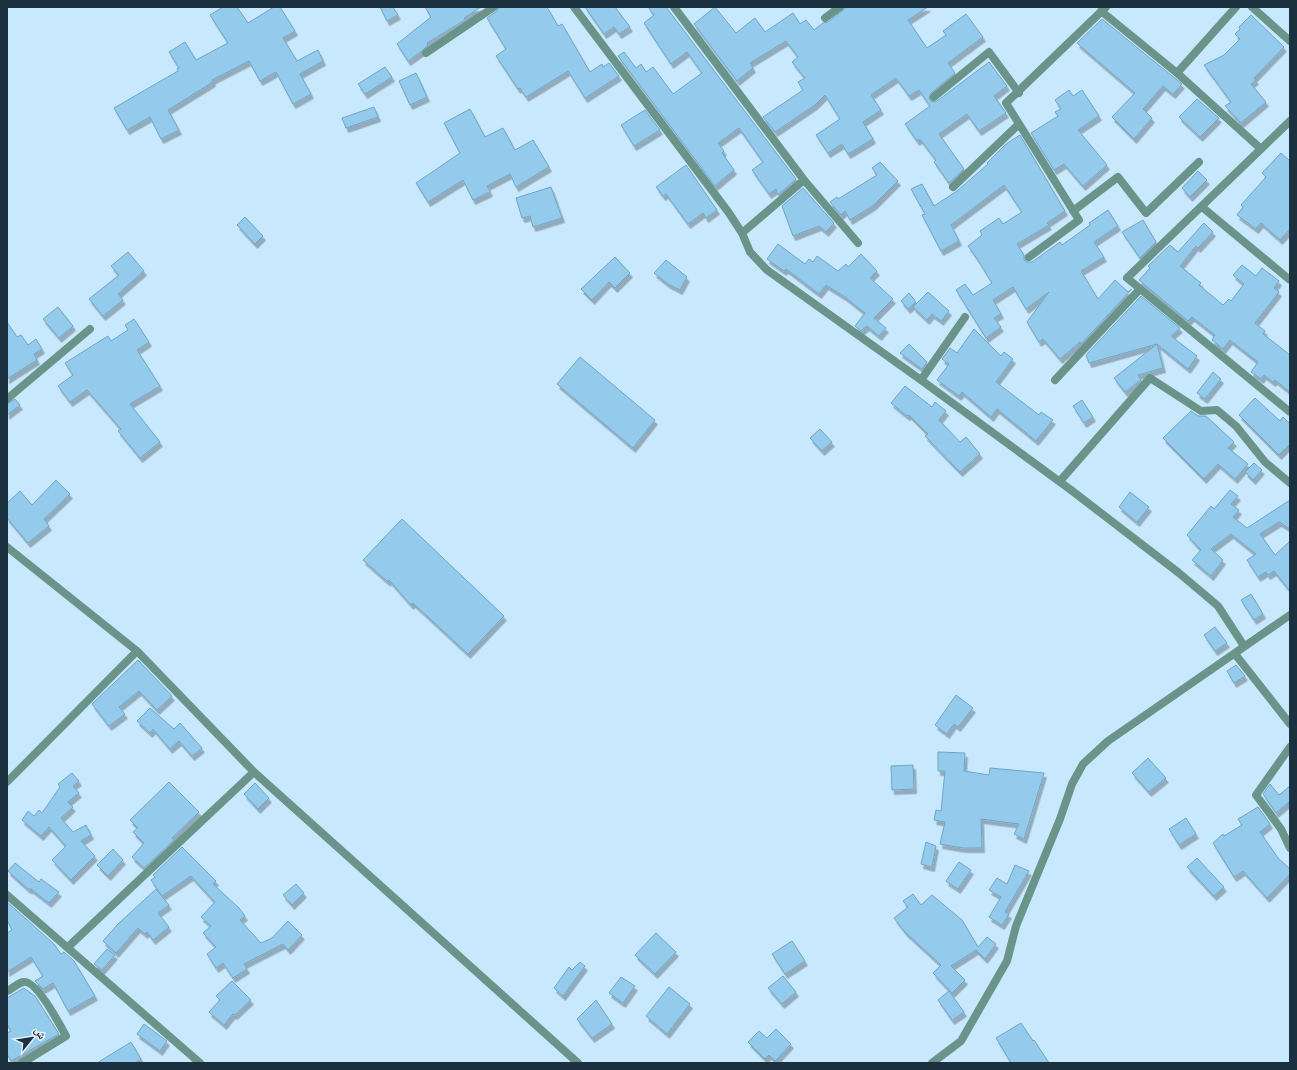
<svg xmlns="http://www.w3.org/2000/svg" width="1297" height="1070" viewBox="0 0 1297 1070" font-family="'Noto Sans','Noto Naskh Arabic',sans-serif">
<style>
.building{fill:#94cbed;stroke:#6fa5c5;filter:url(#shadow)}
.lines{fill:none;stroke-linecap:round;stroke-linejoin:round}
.street{stroke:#6a9489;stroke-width:8}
</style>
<defs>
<filter id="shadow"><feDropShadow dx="2.5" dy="4.5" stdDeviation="0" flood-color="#0004"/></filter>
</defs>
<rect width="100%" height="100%" fill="#c8e8fd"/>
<path class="building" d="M223 7H237L248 23 274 7H280L295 31 283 38 297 61 318 50 323 61 300 74 311 94 293 104 276 72 260 81 249 61 247 62 212 80 213 82 168 110 179 130 161 139 150 117 127 130 114 108 178 71 177 69 179 68 169 52 185 42 196 60 228 43 210 15Z
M380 7H393L398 15 387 21Z
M425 7H481L464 18 465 20 427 43 428 45 421 52 408 61 397 44 431 17Z
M499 7H547L558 26 562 24 590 72 602 64 603 67 609 63 619 76 585 98 568 71 526 97 520 88 518 89 496 56 506 49 487 18 497 11Z
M585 7H615L630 27 619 34 614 27 604 34Z
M648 7H666L796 179 778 195 776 189 769 194 752 170 763 162 739 128 718 143 724 151 722 153 734 170 715 186 618 56 624 52 636 68 641 64 646 72 653 67 673 94 702 73 687 52 671 64 644 23 654 15Z
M715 7 736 33 755 18 765 32 793 13 800 24 806 20 814 30 823 23 828 22 847 7H928L908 20 927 48 946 35 943 31 966 14 983 37 948 63 955 73 931 93 929 98 932 102 937 101 989 62 1007 86 994 96 1006 113 979 131 967 114 939 134 964 169 949 183 934 162 936 160 920 139 917 141 905 124 930 106 919 90 909 96 896 78 871 95 881 110 863 122 873 139 848 154 842 144 828 153 816 135 840 119 825 95 815 105 775 132 763 117 803 90 798 82 805 78 792 62 798 57 786 41 750 63 753 68 737 81 694 24Z
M1251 15 1284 47 1254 78 1256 80 1251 84 1266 102 1241 123 1225 106 1231 102 1204 65 1224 55 1240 39 1235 34 1240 29 1239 27Z
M1102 19 1182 84 1173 94 1163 86 1143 109 1152 118 1134 139 1112 117 1135 93 1077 43Z
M385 67 392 77 365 94 358 84Z
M416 73 427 97 410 105 399 81Z
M1069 90 1073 96 1082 90 1099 116 1078 130 1107 165 1083 186 1064 164 1054 170 1031 133 1058 116 1055 112 1061 109 1055 100Z
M1197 99 1219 118 1200 137 1179 117Z
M374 107 378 117 346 128 342 118Z
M470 109 485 137 503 128 515 150 533 140 549 167 516 187 510 174 487 186 490 192 473 200 463 180 428 202 416 183 460 153 444 123Z
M645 110 660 130 634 146 621 125Z
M1020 135 1065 211 1047 223 1049 225 1017 244 1024 255V260L1027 262H1032L1060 242 1062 245 1090 225 1089 223 1108 210 1118 226 1094 242 1104 257 1081 271 1098 299 1115 280 1128 292 1132 289 1081 344 1080 342 1060 359 1043 339 1039 342 1027 322 1049 292 1026 309 1013 287 993 300 1001 314 994 318 1001 327 986 338 956 290 965 284 973 295 992 283 978 260 968 246 982 235 980 231 999 218 1003 224 1022 212 1004 185 951 225 959 241 941 251 922 215 925 214 911 189 922 184 934 206 957 191 988 164 987 163 1006 144Z
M1281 153 1290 161V229L1280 240 1261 223 1256 229 1237 215 1243 207 1241 205 1266 177 1262 173Z
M880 162 898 181 874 205 850 220 845 211 841 215 830 202 837 197 838 199 877 175 872 168Z
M686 165 717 210 706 218 703 213 688 224 666 194 663 196 656 187Z
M1198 171 1207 180 1190 197 1182 188Z
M551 187 562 218 533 227 530 216 522 218 516 198Z
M803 188 834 223 826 232 819 226 793 236 782 206Z
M245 217 263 236 255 244 237 225Z
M1143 220 1156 242 1140 258 1122 232Z
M1204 223 1213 232 1198 248 1196 246 1180 266 1201 283 1199 285 1223 305 1229 299 1231 301 1244 284 1233 275 1242 265 1256 276 1262 268 1279 281 1274 288 1279 292 1255 323 1265 331 1263 334 1290 355V392L1275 380 1273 382 1264 375 1261 379 1251 372 1258 362 1230 340 1223 349 1212 340 1215 335 1192 317 1188 321 1139 280 1150 268 1148 266 1170 245 1178 252Z
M778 244 805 264 809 259 813 262 817 256 838 271 846 264 848 267 861 254 877 271 870 278 893 299 874 318 886 328 879 336 867 326 861 331 855 326 865 313 845 297 826 285 819 294 786 269 784 271 767 259Z
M128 252 144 271 118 294 123 300 103 316 89 299 119 275 111 266Z
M615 257 630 273 615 288 609 282 592 300 581 289Z
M666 260 687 277 680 290 668 284 654 273Z
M928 292 949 311 941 321 932 314 927 320 913 307Z
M909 293 916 302 908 309 901 301Z
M1141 296 1180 328 1171 336 1197 356 1188 369 1157 344 1163 368 1138 375 1141 380 1125 392 1114 378 1157 344 1089 363 1086 355Z
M58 307 73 326 59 338 43 319Z
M134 319 149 342 137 350 160 386 130 404 160 442 140 458 118 431 121 429 87 390 70 402 58 386 73 375 65 363 108 336 111 341 128 330 125 325Z
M7 322 17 337 21 335 28 345 36 339 42 349 34 354 37 360 7 379Z
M974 329 1001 356 1004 352 1013 359 996 382 1039 415 1041 412 1053 420 1036 441 997 409 991 417 962 392 959 396 937 380 949 364 942 359 950 348 957 353Z
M909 344 927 362 922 369 900 353Z
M580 357 655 420 633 448 557 384Z
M1213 372 1221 379 1205 399 1197 393Z
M905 386 932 407 935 402 946 411 939 420 960 442 966 437 980 454 960 472 925 436 928 434 909 415 907 416 891 403Z
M1255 398 1280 421 1283 417 1290 424V444L1279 455 1239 415Z
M15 399 20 405 7 415V404Z
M1082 400 1093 417 1084 423 1073 406Z
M1191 411 1198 416H1206L1234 442 1228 448 1248 464 1235 479 1218 464 1204 479 1163 438Z
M820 429 832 442 822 451 810 438Z
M1254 463 1262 470 1253 480 1245 472Z
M56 480 70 494 44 519 49 526 28 543 7 518V503L20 491 32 505Z
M1230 490 1238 496 1231 504 1239 510 1233 517 1247 528 1290 500V529L1279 522 1260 534 1275 555 1290 541V591L1274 571 1268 575 1266 572 1258 577 1247 560 1256 554 1231 534 1211 549 1223 560 1211 576 1192 560 1201 550 1187 535 1211 506 1214 509Z
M1130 492 1149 507 1137 522 1119 507Z
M402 519 504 616 468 654 413 603 411 605 389 580 388 582 363 560Z
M1251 594 1263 614 1254 620 1241 600Z
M1215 627 1227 643 1215 651 1204 635Z
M138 660 172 696 157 710 139 691 119 707 125 714 109 726 92 704Z
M1236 665 1245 676 1234 683 1227 671Z
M956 695 973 708 958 727 954 724 947 734 935 725Z
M150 708 174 729 180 723 202 748 192 756 179 741 170 749 153 729 150 733 137 721Z
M938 752 965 753 964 771 989 775 990 768 1044 773 1024 839 1014 834 1019 824 981 819 982 848H963L940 844 945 822 934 820 936 810 941 811 945 771H938Z
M1148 758 1166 778 1149 792 1132 773Z
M913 765 914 789 892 790 891 766Z
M72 773 79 781 73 786 79 793 68 802 73 807 61 818 73 832 86 825 91 835 81 841 95 856 71 880 52 860 66 846 49 827 41 836 22 820 28 811 34 816 39 810 42 813 60 787 58 784Z
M169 782 199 812 172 838 174 840 144 868 132 857 144 843 133 832 138 828 130 820Z
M255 783 269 798 258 809 244 794Z
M1270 784 1279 795 1290 786V801L1276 813 1263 794Z
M1258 807 1270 824 1260 832 1278 858 1290 869V874L1267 898 1243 871 1234 877 1213 843 1223 834 1224 836 1242 825 1238 819Z
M1186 818 1196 834 1179 845 1169 829Z
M926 842 936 846 932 867 921 864Z
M182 847 216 881 213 884 239 908 245 916 240 920 261 943 272 938 288 921 302 935 288 950 283 944 244 964 247 969 233 978 223 963 216 968 207 954 216 947 203 933 211 926 201 917 215 902 191 876 162 896 151 880 155 877 153 875Z
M113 849 123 860 108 876 97 865Z
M1197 858 1224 887 1214 896 1187 867Z
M959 862 971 870 958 889 946 881Z
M15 863 39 882 41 879 59 892 49 903 31 889H28L8 871Z
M1015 865 1029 871 1005 912 1009 914 1002 925 989 917 1001 897 989 890 997 878 1007 884Z
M296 884 304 893 292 905 283 895Z
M156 889 169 905 158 913 169 927 153 940 147 932 145 934 138 928 116 953 103 941 118 924Z
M913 894 921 905 932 895 962 920 978 947 987 937 996 944 985 959 976 950 951 966 965 980 952 993 933 973 941 965 905 932 894 918 908 907 903 901Z
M7 902 54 944 61 954 64 952 74 961 95 996 68 1011 53 983 43 989 35 981 43 976 31 957 7 972V933L12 930 7 920Z
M656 933 676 952 655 974 635 955Z
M792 941 805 961 785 974 772 954Z
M107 949 115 955 102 970 94 964Z
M580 962 585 966 563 996 554 988 569 967 572 970Z
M783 976 796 992 782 1004 768 988Z
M621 977 635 986 623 1003 609 993Z
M232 981 251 1000 235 1015 233 1014 224 1025 209 1012 220 1000 216 996Z
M669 987 690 1004 667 1034 646 1016Z
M24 988 35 996 59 1034 11 1061 7 1054V1033L11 1031 7 1024V998Z
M949 991 964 1012 952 1020 938 1000Z
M596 1000 612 1024 592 1038 577 1019Z
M1021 1023 1033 1041 1034 1040 1049 1063H1011L996 1038Z
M144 1024 167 1041 160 1051 137 1034Z
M776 1029 791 1044 775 1061 769 1055 765 1059 748 1042 759 1031 767 1038Z
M131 1042 141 1059 135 1063H97Z"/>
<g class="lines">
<path class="street" d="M574 7 729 213 742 233 750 252 767 270 921 380 1071 490 1179 573 1218 606 1244 646
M674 7 804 180 858 243
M1252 7 1290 41
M1101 11 1177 73 1260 148
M825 18 840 7
M426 53 494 7
M1177 73 1236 7
M934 97 989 52 1019 93
M1290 121 1127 278 1290 412
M953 187 1019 124
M1202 207 1290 280
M1073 211 1118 177 1146 213 1199 162
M742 233 804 180
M1029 257 1079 220 1006 103 1106 7
M921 380 965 317
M1055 380 1140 289
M7 399 90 329
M1060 481 1150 378 1201 411 1217 410 1236 426 1265 462 1290 483
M7 547 137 651 254 772 578 1063
M1235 654 1290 724
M1290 747 1256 795 1281 829 1290 848
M7 782 137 651
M7 895 200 1063
M68 947 254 772
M7 991C12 989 18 983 23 982 36 979 60 1025 66 1036L22 1063
M932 1063 961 1041 1007 961 1016 926 1060 819 1072 784 1083 764 1108 741 1290 615"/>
</g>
<rect width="1297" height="1070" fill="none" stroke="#1b313f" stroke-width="16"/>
<g transform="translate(32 1038) rotate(60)" stroke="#e7f2f9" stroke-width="3" paint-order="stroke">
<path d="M0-3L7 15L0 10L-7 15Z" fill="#1b313f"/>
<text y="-6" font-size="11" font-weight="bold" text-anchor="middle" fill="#1b313f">ش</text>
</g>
</svg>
